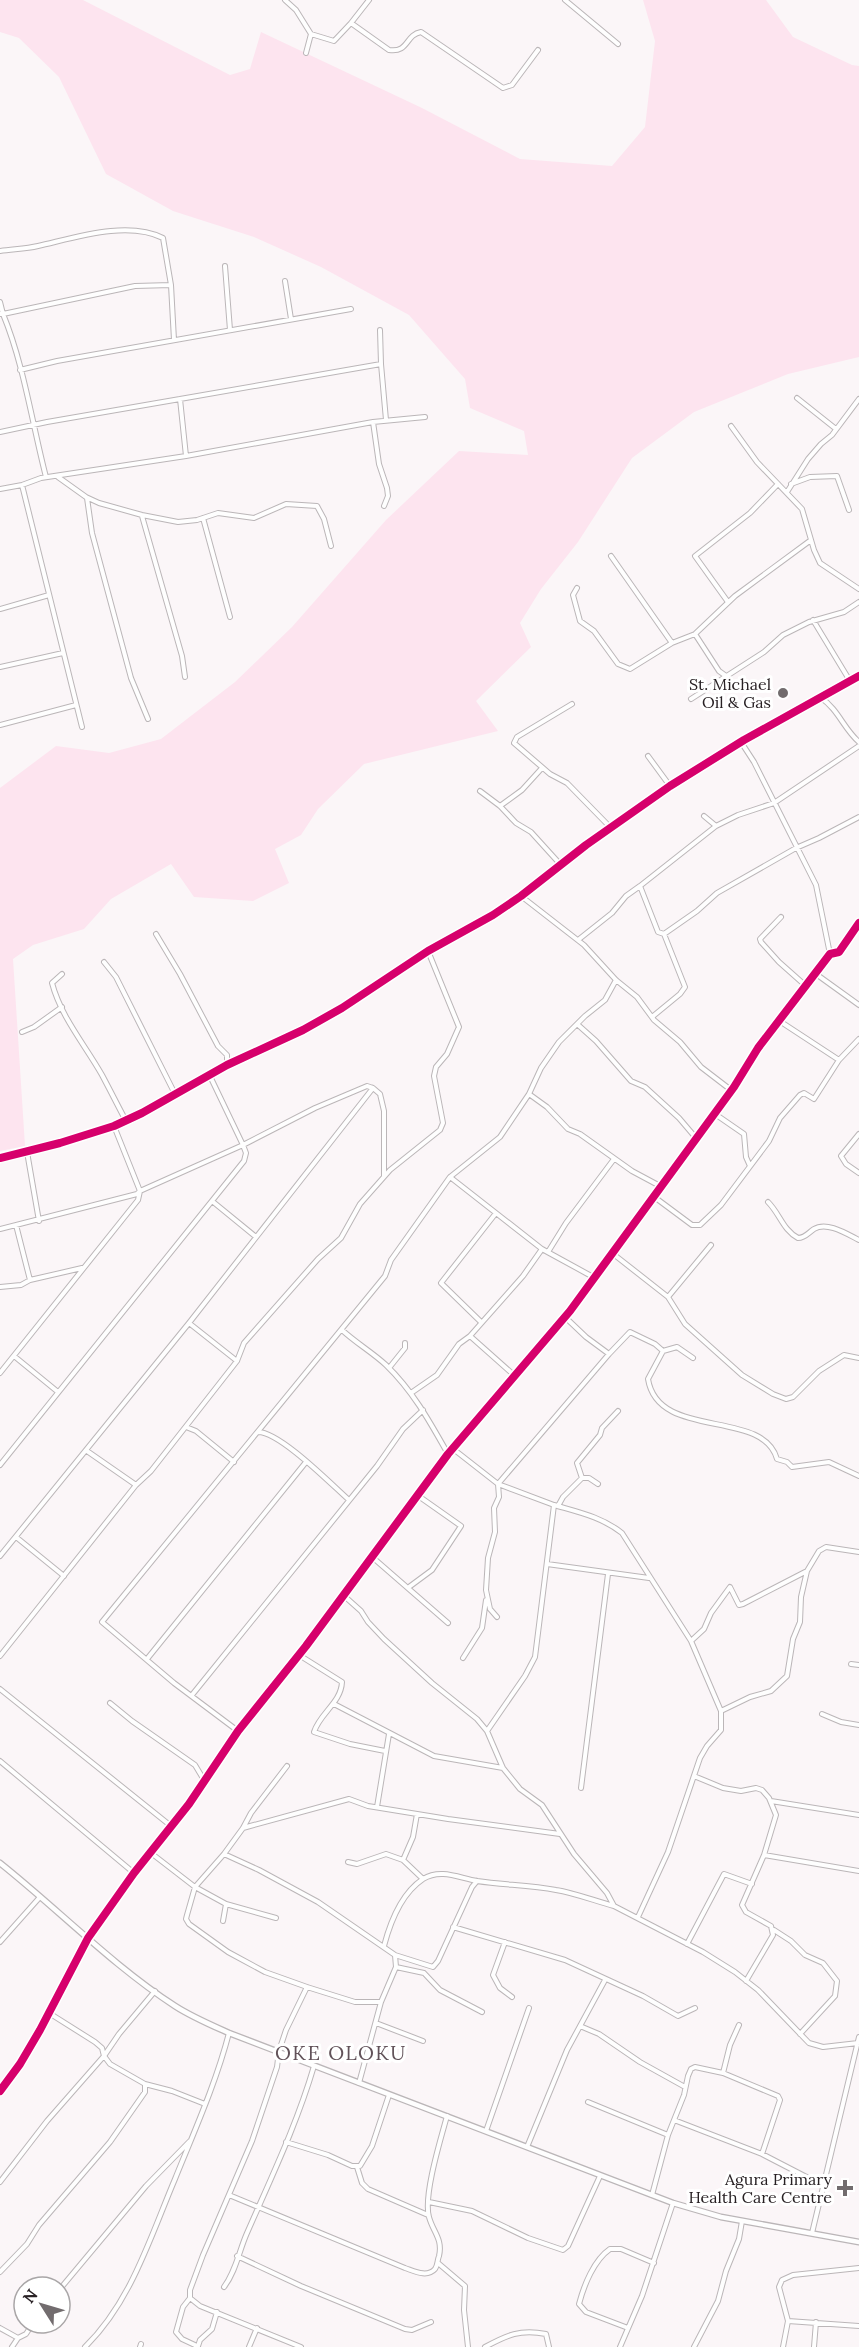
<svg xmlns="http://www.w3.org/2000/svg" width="859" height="2347" viewBox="0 0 859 2347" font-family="Lora,serif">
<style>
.green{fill:#fde4ef}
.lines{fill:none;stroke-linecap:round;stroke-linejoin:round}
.minor-casing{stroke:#bbb6b8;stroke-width:6}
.tertiary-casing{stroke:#bbb6b8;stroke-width:7}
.minor{stroke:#fefefe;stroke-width:4}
.tertiary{stroke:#fefefe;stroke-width:4.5}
.cycleway-casing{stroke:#fff;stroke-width:11}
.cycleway{stroke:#d6006c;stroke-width:8}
.poi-dot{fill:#726c6e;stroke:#fff;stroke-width:2}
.labels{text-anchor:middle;stroke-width:6;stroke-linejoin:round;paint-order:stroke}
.poi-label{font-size:16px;fill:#282124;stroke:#fff;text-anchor:end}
.quarter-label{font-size:20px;letter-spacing:1.5px;fill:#625259;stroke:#fff}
</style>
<rect width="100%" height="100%" fill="#fbf6f8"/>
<path class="green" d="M0 0H83L230 75 250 69 261 32 422 108 520 159 612 166 645 127 655 41 643 0H766L793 37 852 65 859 66V357L788 374 694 412 632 458 578 542 541 589 520 623 531 647 476 701 498 731 364 764 318 809 301 835 275 849 289 883 253 901 194 897 171 864 111 899 84 929 33 945 13 959 25 1146 0 1151V788L56 746 109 753 161 739 235 682 292 627 386 520 459 451 528 455 524 431 470 408 465 379 409 315 321 267 254 237 173 211 106 174 59 77 19 38 0 32Z"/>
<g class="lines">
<g class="minor-casing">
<path id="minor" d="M285 0 296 10 311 34 306 53
M565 0 618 44
M351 23 369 0
M311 34 334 41 351 23 389 50C409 53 405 35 421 32L503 88 512 85 538 50
M0 251C12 249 25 249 38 246 74 238 127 220 163 238L171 285 174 340
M225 266 230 330
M285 281 291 319
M0 302 3 314 135 286 171 285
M0 314H3C24 365 32 423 46 477
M381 364 386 420
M20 370 57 361 351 309
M797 398 836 429
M180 399 381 364 380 330
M373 422 379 464 387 488 388 496 384 506
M731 426 757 462 802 509 814 550 820 563 859 589
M0 432 47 422 180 399 186 456
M58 477 86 497 99 503 142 515 178 522 197 520 218 513 254 518 286 504 317 506 324 519 331 546
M791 484 810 477 837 476 849 510
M22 485 82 727
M0 489 22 485 41 478 186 456 373 422 425 417
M787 492 808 459 821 444 832 435 859 399
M87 498 92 533 131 678 148 719
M142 516 182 656 185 677
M203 518 230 617
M611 556 672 643
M577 588 573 595 580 621 594 631 618 664 630 669 672 643 695 634 735 596 811 540
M728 602 695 556 750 513 778 484
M0 609 49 595
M813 620 850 681
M695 634 719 671 726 676
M0 667 63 653
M820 697C839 710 843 728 859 742
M691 699 764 652 783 635 809 622 844 612 859 602
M572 704 517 737 514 743 550 774 567 783 610 827
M0 725 76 705
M741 742 754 762 816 885 830 954
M648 756 670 786
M480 791 500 806 516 823 531 832 560 864
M500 806 522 790 542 768
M704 816 716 826 738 815 774 803 859 746
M640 886 716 826
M521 896 584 945 616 980 637 997 654 1020 680 1042 701 1067 731 1090
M781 917 760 939 761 942 779 962 806 986
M156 934 180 974 218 1046 227 1055V1065
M578 940 612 913 626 896 640 886 658 932 664 934 697 911 717 893 796 848 819 838 859 817
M104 962 116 977 175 1094
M62 974 52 983C61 1017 85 1045 102 1075 110 1090 118 1106 126 1121
M816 974 859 1005
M652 1017 680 994 685 987 664 934
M778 1020 839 1060
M577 1024 596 1041 631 1081 645 1087 679 1118 696 1138
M22 1032 34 1027 62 1007
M529 1094 547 1107 568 1129 580 1134 632 1171 660 1186
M715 1114 744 1134 746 1157 750 1166
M859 1134 841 1156 846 1164 859 1173
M27 1152 39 1221
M450 1177 542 1249 595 1278
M653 1196 692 1225H700L721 1205 769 1141 780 1118 800 1095 804 1093 814 1099 839 1060 859 1039
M212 1201 256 1237
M768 1202C780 1214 783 1230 798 1238 805 1238 808 1233 814 1229 827 1221 847 1234 859 1240
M0 1229 137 1194 140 1191 243 1145 315 1108 367 1086 373 1088
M548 1252 566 1223 614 1159
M612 1253 668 1297 685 1324 742 1375 773 1394 786 1399 793 1397 819 1371 844 1355 859 1358
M30 1280 82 1268
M0 1287 21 1285 30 1280 16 1225
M668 1297 711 1245
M481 1322 441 1283 496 1213
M189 1323 237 1361
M342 1330C356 1343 372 1352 386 1365 413 1391 430 1422 448 1454
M663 1351 677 1347 693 1358
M609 1354 630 1332 655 1344 663 1351 648 1379C658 1441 763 1408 777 1459L787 1462 792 1467 829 1462 859 1476
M14 1356 58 1392
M389 1368 405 1348V1343
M0 1373 138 1200 140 1191 114 1126
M515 1376 470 1336 523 1276 542 1249
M411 1393 437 1375 459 1344 470 1336
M186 1427 196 1431 234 1462
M258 1432C280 1432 331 1484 349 1500
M452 1448 498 1484 554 1505 535 1657 525 1676 487 1731
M87 1451 136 1485
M0 1465 244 1161 246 1153 243 1145 209 1074
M582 1478 577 1463 600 1435 602 1428 618 1411
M554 1505C578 1512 602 1517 622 1533L691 1641 721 1711V1730L707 1746 700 1758 668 1852 638 1917
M558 1506 563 1497 582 1478H589L598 1484
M16 1537 64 1576
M0 1556 189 1323 373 1088 380 1094 384 1111V1176
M371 1556 448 1623
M547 1564 649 1578
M409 1587 432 1570 461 1526 417 1495
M342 1594 361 1611 368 1622 384 1639 432 1683 477 1719 487 1731 503 1768 520 1789 542 1805 574 1854 607 1893 614 1906 703 1952 735 1972 758 1990 809 2043 823 2047 858 2043
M497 1617 490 1609 486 1590 488 1558 495 1532 494 1508 499 1497 498 1484 609 1354 586 1337 565 1317
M691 1641 704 1629 711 1613 730 1587 739 1605 743 1604 807 1571 819 1551 826 1547 859 1552
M299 1655 342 1682C341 1703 320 1713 314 1732L350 1744 385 1751
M0 1656 136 1485 151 1471 237 1361 244 1343 318 1259 341 1238 360 1204 390 1170 440 1130 443 1123 434 1076 436 1067 447 1054 459 1027 428 951
M463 1658 482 1628 486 1600
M147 1659 306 1462
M851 1664 859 1665
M0 1689 171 1826
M192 1695 377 1466 403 1429 423 1410
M110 1703 132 1721 195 1765 204 1780
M334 1704 434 1756 503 1768
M721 1711 750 1697 771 1691 787 1676 793 1639 800 1622 801 1597 807 1571
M822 1714 841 1722 859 1725
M238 1731 174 1683 102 1622 385 1276 391 1260 450 1177 500 1137 529 1094 541 1068 559 1042 585 1016 605 1000 616 980
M0 1761 134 1873
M694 1776 723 1788 741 1791 756 1788 762 1790 769 1798 776 1815 764 1855 859 1871
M581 1788 608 1574
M771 1801 859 1815
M377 1807 389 1734
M417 1814 413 1837 403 1860 423 1879
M243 1828 349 1799 368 1806 448 1819 560 1834
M151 1853 195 1887 226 1904 276 1918
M224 1854 259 1870 318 1902 395 1955 396 1967 381 2002 359 2083
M348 1862 357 1864 386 1854 403 1860
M223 1921 226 1904
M453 1927 565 1960 643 1996 678 2016 695 2008
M774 1930 791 1941 805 1955 823 1963 837 1981 835 1996 800 2034
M0 1942 40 1897
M505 1942 493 1975 500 1988 512 1997
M687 1944 724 1874 752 1884
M384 1946C390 1923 402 1893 423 1879 441 1868 459 1878 477 1881 503 1885 530 1885 556 1890 575 1893 595 1901 614 1906
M395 1955 433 1967 438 1961 472 1887 477 1881
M396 1967 424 1973 440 1990 482 2012
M746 1981 773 1935 771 1926 746 1912 742 1905 764 1855
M307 1987 355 2002H381
M376 2023 423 2041
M580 2026 599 2034 640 2062 685 2087
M723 2073 730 2045 739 2025
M145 2084 172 2091 205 2104
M0 2091 20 2064 40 2030 88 1938 134 1873 189 1804 238 1731 306 1646 448 1454 570 1311 734 1087 758 1048 830 954 839 952 859 923
M588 2102 668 2135
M674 2120 762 2154 822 2185
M486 2131 529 2008
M286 2142 328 2155 352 2166H360L372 2146 389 2095
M527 2147 567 2050 605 1980
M357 2167 362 2183 368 2189 428 2215
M0 2182 47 2121 104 2056 119 2034 155 1991
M229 2195 405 2268C414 2271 427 2278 435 2269 438 2265 437 2261 439 2256 443 2239 433 2232 429 2217 423 2196 441 2138 447 2116
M652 2195 668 2135 684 2095 688 2076 691 2069 695 2067 723 2073 778 2096 780 2100 762 2154
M429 2202 472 2211 528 2238 563 2250 568 2246 600 2176
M812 2233 859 2037
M237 2256 301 2286 405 2329 412 2330 431 2322
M438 2263 465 2286 464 2310 468 2347
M0 2272 27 2244 39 2225 110 2142 145 2092V2084L110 2064 104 2056 102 2048 95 2042 49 2013
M224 2287C236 2271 239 2251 247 2233 271 2178 297 2124 314 2066
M60 2289 146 2186 190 2141
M190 2298 200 2306 301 2347
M788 2321 859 2326
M0 2328 18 2338 26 2334 33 2323
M628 2328 586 2312 579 2304C584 2285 594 2260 610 2249H621L654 2263
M197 2346 182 2339 176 2332 183 2307 190 2298V2290L203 2255 252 2141 277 2067 279 2051 286 2030 307 1987 265 1972 228 1952 189 1924 186 1919 187 1915 195 1887 224 1854 243 1828 251 1813 287 1766
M198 2346 200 2340 212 2329 217 2312
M12 2347 18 2338
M85 2347C131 2302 150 2238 175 2179 194 2132 216 2083 229 2033
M140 2347 141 2344
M249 2347 257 2328
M485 2347C507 2335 520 2329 546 2334L549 2347
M620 2347 642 2296 673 2203
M694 2347 718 2301 726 2271 739 2239 742 2221
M783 2347 788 2321 779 2287 782 2280 793 2275 859 2268
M814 2347 816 2322"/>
</g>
<g class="tertiary-casing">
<path id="tertiary" d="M0 1158 60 1143 114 1126 142 1113 227 1065 303 1030 342 1008 428 951 493 915 521 896 586 845 670 786 744 740 859 676
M0 1863C59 1910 112 1965 175 2006 192 2017 211 2025 229 2033L673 2203 721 2217 859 2242"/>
</g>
<use href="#minor" class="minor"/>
<use href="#tertiary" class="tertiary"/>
<g class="cycleway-casing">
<path id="cycleway" d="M0 1158 60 1143 114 1126 142 1113 227 1065 303 1030 342 1008 428 951 493 915 521 896 586 845 670 786 744 740 859 676
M0 2091 20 2064 40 2030 88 1938 134 1873 189 1804 238 1731 306 1646 448 1454 570 1311 734 1087 758 1048 830 954 839 952 859 923"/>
</g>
<use href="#cycleway" class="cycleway"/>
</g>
<g class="poi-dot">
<circle cx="783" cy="693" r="6"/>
<path d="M842 2179h6v6h6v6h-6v6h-6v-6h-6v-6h6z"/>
</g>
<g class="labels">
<g class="poi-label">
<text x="771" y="690">St. Michael<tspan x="771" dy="18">Oil &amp; Gas</tspan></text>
<text x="832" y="2185">Agura Primary<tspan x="832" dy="18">Health Care Centre</tspan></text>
</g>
<g class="quarter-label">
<text x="341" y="2060">OKE OLOKU</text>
</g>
</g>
<g transform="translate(42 2305) rotate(307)"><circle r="28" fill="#ffffff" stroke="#a9a6a7" stroke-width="1.5"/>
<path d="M0-4.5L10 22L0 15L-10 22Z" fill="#726c6e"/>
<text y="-9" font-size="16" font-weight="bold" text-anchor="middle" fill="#282124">N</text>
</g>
</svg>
